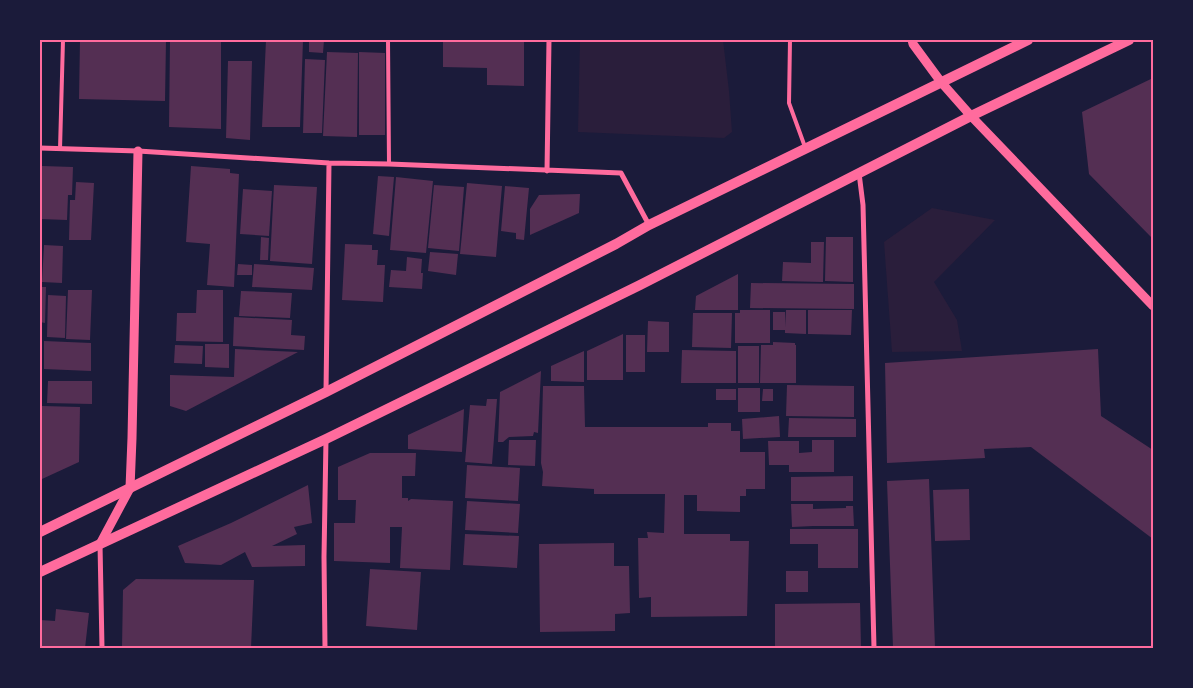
<svg xmlns="http://www.w3.org/2000/svg" width="1193" height="688" viewBox="0 0 1193 688" font-family="'Titillium Web',sans-serif">
<style>
.green{fill:#2a1e3b}
.building{fill:#542f53}
.lines{fill:none;stroke-linecap:round;stroke-linejoin:round}
.service{stroke:#ff6b9d;stroke-width:4}
.minor{stroke:#ff6b9d;stroke-width:5}
.tertiary{stroke:#ff6b9d;stroke-width:9}
.secondary{stroke:#ff6b9d;stroke-width:10}
.neatline{fill:none;stroke:#ff6b9d;stroke-width:2}
</style>
<rect width="100%" height="100%" fill="#1b1b3a"/>
<path class="green" d="M580 40H723L729 91 732 132 724 138 578 132Z
M932 208 995 220 934 282 957 320 962 351 892 352 884 242Z"/>
<path class="building" d="M80 40H166L165 101 79 99Z
M170 40H221V129L169 127Z
M266 40H303L300 127H262Z
M309 40H324L323 53 309 52Z
M443 40H524V86L487 85V68L443 67Z
M327 52 358 53 357 137 323 136Z
M359 52 385 53V135H359Z
M305 59 325 60 322 133H303Z
M228 61H252L250 140 226 138Z
M1153 78V237H1151L1089 174 1082 112Z
M42 166 73 167 72 195H68L67 220 40 219V180H41Z
M191 166 230 169V173L239 174 234 287 207 285 210 244 186 242Z
M378 176 394 177 389 236 373 234Z
M396 177 433 181 426 253 390 250Z
M76 182 94 183 91 240H69L70 200H75Z
M467 183 502 186 496 257 460 254Z
M274 185 317 187 312 264 270 261Z
M434 185 464 187 459 251 428 248Z
M505 186 529 188 524 240 516 239V233L501 231Z
M243 189 272 191 269 236 240 234Z
M580 194 579 213 530 235V209L539 195Z
M261 237 269 238 268 260H260Z
M826 237H853V282L825 281Z
M811 242H824L823 282 782 281 783 262 811 263Z
M345 244 372 245V250H378L377 265H385L383 302 342 300Z
M44 245 63 246 62 283 42 282Z
M430 252 458 254 456 275 428 271Z
M407 257 422 259 421 273H423L422 289 389 287 391 270 406 271Z
M238 264 252 265V275H237Z
M254 264 314 268 312 290 252 287Z
M738 274V310H695L696 296Z
M751 283 854 284V309L750 308Z
M40 287H46L45 323 40 322Z
M68 290H92L90 340 66 339Z
M197 290H223V342L176 341 177 313H196Z
M241 291 292 293 290 318 239 316Z
M48 295 66 296 65 338 47 337Z
M740 310H770V343H735V313H740Z
M786 310H806V334L785 333V330H773V312H785V327Z
M808 310H852L851 335 808 334Z
M693 313H732L731 348 692 347Z
M234 317 292 320 291 335 305 336 304 350 233 346Z
M648 321 669 322V352H647Z
M623 334V380H587V351Z
M626 335H645V372H626Z
M44 341 91 343V371L44 369Z
M773 342 795 343V345H796V383H760L761 345H773Z
M205 344H229V368L205 367Z
M175 345 203 346 202 364 174 363Z
M738 346H759V383H738Z
M235 349 298 352 186 411 170 406V375L234 377Z
M1098 349 1101 416 1153 450V539L1031 447 984 449 985 458 887 463 885 363Z
M682 350 736 351V383H681Z
M584 351V382L551 381V366Z
M541 371 538 433 534 432 533 436 509 437 503 442H498L500 392Z
M48 381H92V404L47 403Z
M787 385 854 386V417L786 416Z
M543 386H584L585 427H708V423H731V431H740V452H765V489H746V496H740V512L697 511V495H684V534H730V541H749L747 616 651 617V597L639 598 638 538H648L647 532 664 533 665 494H594V489L542 486 543 472 541 463Z
M738 388H760V412H738Z
M716 389H736V400H716Z
M763 389H773V401H762Z
M487 399H497L492 464 465 462 470 405 486 406Z
M42 406 80 407 79 462 42 479Z
M464 409 462 452 408 449V435Z
M779 416 780 437 743 439 742 419Z
M789 418 856 419V437H788Z
M509 440H536L535 466 508 465Z
M812 440H834V472H789V465H769L768 441H799V453L812 452Z
M370 453H416L415 476H402V498H408V501L411 499 453 501 450 570 400 568 402 527H390V563L334 561V523H355L356 500H338V467Z
M467 465 520 468 518 501 465 498Z
M853 476V501H791V477Z
M929 479 935 648H893L887 481Z
M308 485 312 523 294 527 297 534 272 546 305 545V566L252 567 245 552 221 565 185 563 178 546 231 523Z
M969 489 970 540 935 541 933 490Z
M467 501 520 504 518 533 465 530Z
M791 504H813V509L846 508V506H853L854 526H813L792 527Z
M790 529H858V568H818V544H790Z
M465 534 519 536 517 568 463 565Z
M614 543V566H629L630 613 615 614V631L540 632 539 544Z
M370 569 421 572 417 630 366 626Z
M786 571H808V592H786Z
M136 579 254 580 251 648H122L123 590Z
M860 603 861 648H775V604Z
M56 609 89 613 85 648H40V620L55 621Z"/>
<g class="lines">
<path class="service" d="M388 40 389 164
M790 40 789 103 805 147
M60 149 63 40"/>
<path class="minor" d="M40 148 138 151 329 163 389 164 621 173 649 225
M547 171 549 40
M859 173 863 205 874 648
M326 392 329 163
M100 544 102 648
M325 648 324 557 326 439"/>
<path class="tertiary" d="M912 40 913 44 941 82 971 116 1153 306
M100 544 130 488 132 438 138 151"/>
<path class="secondary" d="M40 532 326 392 616 244 649 225 1028 40
M40 572 326 439 640 285 971 116 1129 40"/>
</g>
<rect width="1193" height="688" fill="none" stroke="#1b1b3a" stroke-width="82"/>
<rect x="41" y="41" width="1111" height="606" class="neatline"/>
</svg>
